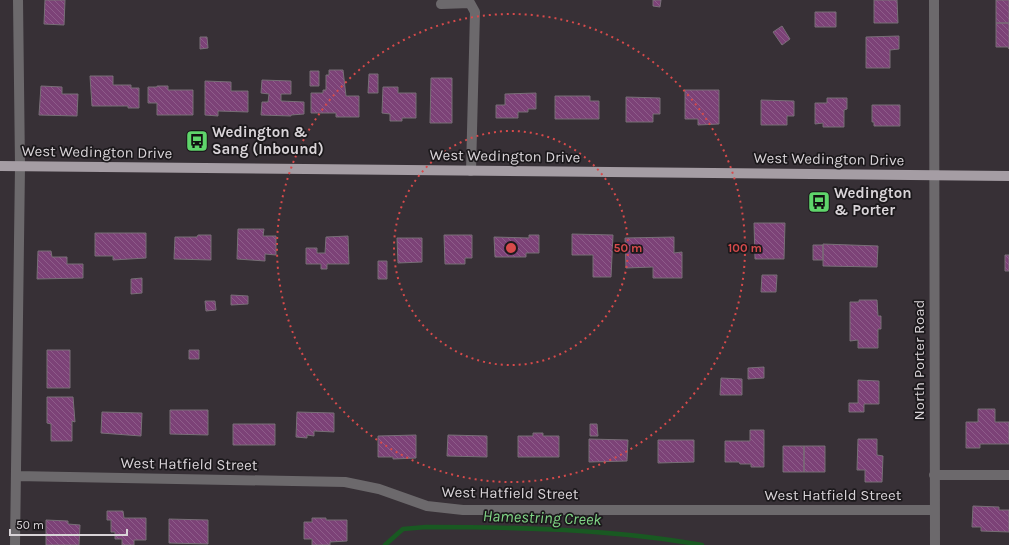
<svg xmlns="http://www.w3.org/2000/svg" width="1009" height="545" viewBox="0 0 1009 545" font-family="Karla,sans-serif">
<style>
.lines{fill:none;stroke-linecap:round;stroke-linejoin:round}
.stream{stroke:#195922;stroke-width:4.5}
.building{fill:url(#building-back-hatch);stroke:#786f77}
.minor{stroke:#6c696c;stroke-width:10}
.major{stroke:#a59da4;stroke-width:10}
.ring{fill:none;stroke:#d74a4b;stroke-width:2;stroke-dasharray:2 4}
.labels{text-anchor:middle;stroke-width:3.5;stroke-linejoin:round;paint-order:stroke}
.poi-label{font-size:15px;font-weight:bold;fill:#d9d4d8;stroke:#1c191c;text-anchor:start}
.street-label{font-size:15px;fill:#d9d4d8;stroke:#1c191c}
.water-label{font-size:16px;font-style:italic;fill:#81d686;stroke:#1c191c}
.centre{fill:#d74a4b;stroke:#1c191c;stroke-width:2}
.ring-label{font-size:12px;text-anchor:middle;font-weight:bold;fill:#d74a4b;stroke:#1c191c;stroke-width:3.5;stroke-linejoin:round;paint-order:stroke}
</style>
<defs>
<pattern id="building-back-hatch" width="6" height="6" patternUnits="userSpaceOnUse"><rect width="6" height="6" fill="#7c4277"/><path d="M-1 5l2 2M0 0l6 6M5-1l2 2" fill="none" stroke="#8e5c8a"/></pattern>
</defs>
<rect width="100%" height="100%" fill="#373036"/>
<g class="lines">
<path class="stream" d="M385 545 403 529 426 527C519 527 611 529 702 545"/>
</g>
<path class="building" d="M45 0H65L64 25 44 24Z
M653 0H661L660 7 653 6Z
M874 0H897L898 23H874Z
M996 0H1009V23H996Z
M815 12H836V27H815Z
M996 23H1009V49L1008 47H996Z
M782 26 790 39 782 45 773 32Z
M899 36V49L890 50V68H866V37Z
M200 37H207L208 48 200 49Z
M329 70H343L346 96H359V117H336V113H311V93H323V90H326V75H329Z
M310 71H319V86H310Z
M369 74H378V93H368Z
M90 76H113V85H131V88H139V108H128V106H92Z
M431 78H452V123H430Z
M262 80 291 81V94H281V101L304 102V114L291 115V116L261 115 262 102H268L269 94 261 93Z
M205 81 231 82V91H248V112L218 111V116L205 115Z
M41 86 62 87V94H78L77 116 39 115Z
M157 86H168V90H193V115H157V103H148V87H157Z
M383 87H398V93H416V118H402V121H390V114L382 113Z
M685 90H719V124L698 125V119H685Z
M536 93V109H528V112H518V118H496V105H505V94Z
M555 96H590V101H599V119H555Z
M626 97 660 98V114H653V122H626Z
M827 98H847V109L844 110V127H823V123L815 124V103H827Z
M761 100 794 101V116H787V125H761Z
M872 105H900V126H874V122H872Z
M754 223H785L784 259H755Z
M238 229H264L263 236H276V255L265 254V261L237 259Z
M95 233H146V258L113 260V256H95Z
M572 234 613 235 611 277H593V255H572Z
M198 235H211V260L174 259 175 237H197Z
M444 235H472V258H465V264H445Z
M529 235H539V253H526V257H495L494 237 529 238Z
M348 236 349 264H327V269H321V264H306V248H317V253H325L326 237Z
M674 237V253L682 252V278H653V267L626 268 625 238Z
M397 238H422V262L398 263Z
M823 244 878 246 877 267 823 266Z
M813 245H823V260H813Z
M38 251H51L52 257H67V264H83V278L37 279Z
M1005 255H1009V271H1005Z
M378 261H387V279H378Z
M762 275H777L776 292H761Z
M142 278V293L131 294V279Z
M231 295 248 296V304L231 305Z
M859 300H877L878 316H881V329H878V348H858V340L850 341V302H859Z
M205 301H215L216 310 206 311Z
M47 350H70V388H47Z
M189 350H199V359H189Z
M764 367V378L748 379V368Z
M721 378 742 379V395H720Z
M858 380 879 381V404H864V412H849V403H858Z
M47 397H73L75 422 72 421V441H51V424L47 423Z
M978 409H995V422H1009V444H980V448H966V422H978Z
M170 410H208V435L170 434Z
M102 412 142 413 141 436 101 433Z
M297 412 334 413V432L314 431V436L307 435V438L296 437Z
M233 424H275V445H233Z
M590 424H597L598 436H590Z
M750 430H764V467H751V464H740L739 462H725V441H750Z
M533 433H543V436H559V457H518V436H533Z
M416 435V458L393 459V457H378V436Z
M448 435 487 436V457L447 456Z
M589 439 628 440 627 461 589 462Z
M858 439H877V455L883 456 882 482H865V470H857Z
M658 440H694V462L658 463Z
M783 446H804V472H783Z
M804 446H825V472H804Z
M973 506 999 507V510H1009V532L981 531V527H972Z
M107 511H123L124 518H146V540H134V545H122V539H115V532H111V520H107Z
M312 518H326V520H347V541L330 542V545H312V539H304V522H312Z
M169 519 208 520V544L169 543Z
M46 520 68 521V524L80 525 79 545H46Z"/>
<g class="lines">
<path class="minor" d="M934 0 935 545
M441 4 470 3 475 12 471 171
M934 475H1009
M16 476 345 482 379 489 427 506 463 510H934
M15 545 20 166 18 0"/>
<path class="major" d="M0 166 1009 176"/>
</g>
<g class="ring">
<circle cx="511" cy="248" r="117"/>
<circle cx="511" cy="248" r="234"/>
</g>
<defs>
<g id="bus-square" transform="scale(1.15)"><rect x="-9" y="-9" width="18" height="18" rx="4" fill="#5fd56b" stroke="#1c191c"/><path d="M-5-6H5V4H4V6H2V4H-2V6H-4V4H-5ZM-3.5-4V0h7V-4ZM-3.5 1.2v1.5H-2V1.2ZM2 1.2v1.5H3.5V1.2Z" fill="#111"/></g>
</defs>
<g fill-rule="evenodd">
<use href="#bus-square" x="197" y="141"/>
<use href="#bus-square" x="819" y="202"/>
</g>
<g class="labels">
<g class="poi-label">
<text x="212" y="137">Wedington &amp;<tspan x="212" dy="17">Sang (Inbound)</tspan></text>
<text x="834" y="198">Wedington<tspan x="834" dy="17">&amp; Porter</tspan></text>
</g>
<g class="street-label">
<text transform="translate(97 152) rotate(1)" y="5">West Wedington Drive</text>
<text transform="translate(505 156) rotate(1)" y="5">West Wedington Drive</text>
<text transform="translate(829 159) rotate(1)" y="5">West Wedington Drive</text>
<text transform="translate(919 360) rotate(-90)" y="5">North Porter Road</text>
<text transform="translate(189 464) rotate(1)" y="5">West Hatfield Street</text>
<text transform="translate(510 493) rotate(1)" y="5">West Hatfield Street</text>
<text x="833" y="500">West Hatfield Street</text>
</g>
<g class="water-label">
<text transform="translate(542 517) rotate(2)" y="6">Hamestring Creek</text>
</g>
</g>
<circle cx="511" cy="248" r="6" class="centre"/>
<g class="ring-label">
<text x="628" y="252">50 m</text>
<text x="745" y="252">100 m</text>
</g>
<path d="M10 529v6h117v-6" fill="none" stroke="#d9d4d8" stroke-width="2"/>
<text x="16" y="529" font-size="12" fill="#d9d4d8" stroke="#1c191c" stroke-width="3" paint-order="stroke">50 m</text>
</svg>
